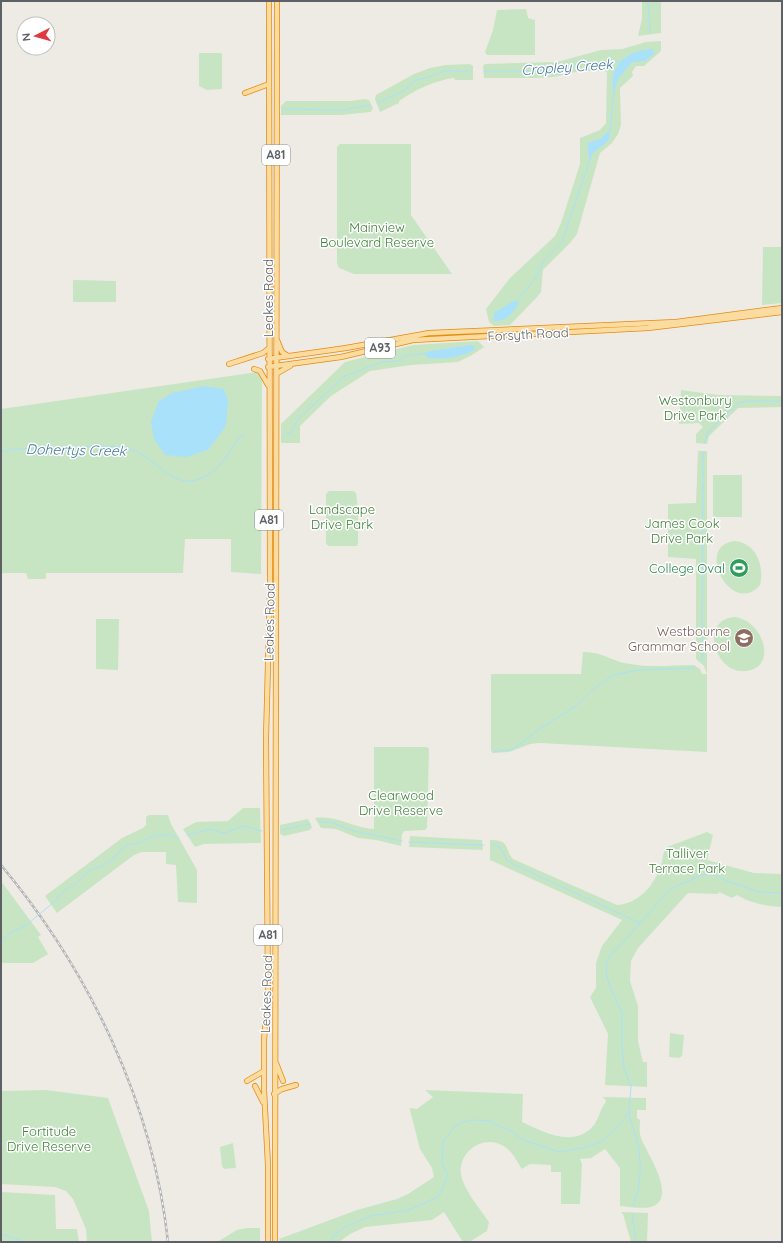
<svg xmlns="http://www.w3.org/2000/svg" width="783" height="1243" viewBox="0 0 783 1243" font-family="Quicksand,sans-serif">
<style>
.green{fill:#c7e5c3}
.water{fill:#a9e1fb}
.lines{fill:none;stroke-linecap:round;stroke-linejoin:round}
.stream{stroke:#a9e1fb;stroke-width:1}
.trunk-casing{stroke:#e8890c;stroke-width:6}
.trunk{stroke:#fadca0;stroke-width:4.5}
.rail-casing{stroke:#b3b4b5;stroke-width:2.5}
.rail{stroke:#fff;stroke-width:1;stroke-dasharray:3;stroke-linecap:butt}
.labels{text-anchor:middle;stroke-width:3;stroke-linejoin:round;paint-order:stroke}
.shield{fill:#fff;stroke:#8e9093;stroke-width:1}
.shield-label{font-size:12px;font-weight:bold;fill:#5d6165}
.park-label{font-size:13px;fill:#3e8038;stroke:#fff}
.street-label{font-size:13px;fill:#5d6165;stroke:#fff}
.leisure-label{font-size:13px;fill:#27864d;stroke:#fff;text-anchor:end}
.education-label{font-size:13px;fill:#785e54;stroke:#fff;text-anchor:end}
.water-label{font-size:14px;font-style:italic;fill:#40779b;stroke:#fff}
</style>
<rect width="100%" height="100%" fill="#eeebe5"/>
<path class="green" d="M642 1H661V33L638 36 642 19Z
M526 9 528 18 535 20V55H487L485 52 493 30 497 10Z
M661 41V51L644 66H636L632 72 633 76 620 88 621 125 618 134 612 143 600 153 577 234 570 243 543 270 541 292 537 297 510 325 494 326 489 322 486 309 510 278 555 236 561 223 580 164V138L600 130 606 123 607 73 605 71H580L554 77 536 78H484L483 66 485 64 557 62 601 50 622 49 646 42Z
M199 53H222V89L207 90 199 86Z
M470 64 473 66V80H455L454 78C433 81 417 89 399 101V103L380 112 375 99 376 95 414 74 430 68 446 65Z
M365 99 369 100 373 108 371 112 341 115H281V106L286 101H351Z
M340 144H411V215L452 274H354L339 268 337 263V147Z
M763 247H782V303L762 305Z
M73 280 116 281V302H73Z
M478 341 484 347 472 355 458 362 411 365 370 371 331 396 300 426V443H282L281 442V424L345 362 413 345Z
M257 372 262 376 261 574 231 572V539H185L183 573H46V579H28L26 573H1V409Z
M681 390 718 395 782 396V407L738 408 709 436 707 444 696 443V434L703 427 699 423 679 424Z
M698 451H707V752L540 743 530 744 509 752 493 753 491 751V674H581L583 652C605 652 611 662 631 664 651 668 673 665 694 665L700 669 702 674H707L704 666 696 659V559L668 557V504L696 503Z
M713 475H742V517H713Z
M329 491H353L356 493 358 510V543L357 546H329L326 544V494Z
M735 541C756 543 765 566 760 585 732 618 693 545 735 541Z
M735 617C763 621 776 663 751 670 716 681 697 619 735 617Z
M96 619H119L118 670 96 669Z
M374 747H427L429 749 427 828 425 830 404 831 402 834 401 846 376 840 358 838 336 829 321 828 315 818C339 815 352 828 374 829Z
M243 808H260L261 843 204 844 195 847 183 829 196 822 228 821Z
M149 815H168L171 824 197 870V903L178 902 176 865 166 864V852H142L134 855 57 913 45 896 122 838 143 828 146 825V817Z
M308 819 312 827 310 830 284 836 280 834V825Z
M707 832 713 835 707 860 754 873 782 874V907C769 907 747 902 737 895L732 898 719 892 718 894 688 893 638 948 631 961 630 981 638 1006V1041L643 1062H647V1087L605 1085 608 1034 590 997 596 988V963L602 946 622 920 490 860V840C511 840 504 849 513 859L617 905C641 903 655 884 662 862 663 856 663 852 667 847Z
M410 836 482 840 483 850 409 847Z
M1 881 41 935 38 937 48 954 33 963H1Z
M670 1033 684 1035 682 1056 679 1058 669 1057Z
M46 1090 108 1098 149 1211 152 1242H87L86 1229 73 1199 66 1191 55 1187 1 1184V1091Z
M425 1090 523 1094 522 1122C544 1132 574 1149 594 1125 599 1118 600 1109 606 1102L605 1099 602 1097 646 1098V1110H637V1118L640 1120C640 1126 639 1132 641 1138 646 1152 679 1198 651 1207 642 1209 630 1207 620 1206V1168L605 1149 591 1158 580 1159 582 1164 580 1204H561V1172H551V1165L530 1164 522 1169C517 1162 513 1152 505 1147 485 1133 458 1151 461 1174 463 1189 481 1210 489 1222L487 1231 469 1242H463L444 1212 432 1220 365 1227 350 1234 339 1242H281L279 1239 357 1210 397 1199 408 1194 434 1177 432 1168 420 1149 410 1110V1108L417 1109 433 1097Z
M233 1143 236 1168 224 1169 222 1166 220 1147Z
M1 1192 55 1195 56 1229H77L79 1242H1Z
M621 1212 648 1213 647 1242H631L623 1214Z
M247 1228H260V1242H217L237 1230Z"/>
<path class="water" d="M653 49 654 54 645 61 632 62 618 79 614 92C607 65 628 50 653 49Z
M610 130 609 140 593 153 589 163 588 143 600 139Z
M513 301 519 302C513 314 507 321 494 321V313Z
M471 345 475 346V349C466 357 437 361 426 357L425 354 430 351Z
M204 386 224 389 228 401 226 426 208 450 186 457 165 455 154 439 151 422 158 402 172 393Z"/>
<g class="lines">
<path class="stream" d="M648 1 650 33
M484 71H551L565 66 583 63 620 62
M378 103 403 91 416 80 427 78 444 71H472
M284 109 343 110 370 105
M610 131 614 90
M517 301 535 279 544 261 562 242 589 163
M286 434 291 433 298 419 345 376 382 362 399 361 405 356 426 353
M704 443 708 432 738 403 747 401H782
M1 452 13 449 110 446C119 447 129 448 138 452 164 466 177 495 211 473 223 465 231 448 240 437L244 436
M702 661 703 452
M493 752 513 749 541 728 576 706 592 690 613 675 639 670 695 668
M319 822H330L354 831 402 841
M281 830 310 824
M187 835 210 829 222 833 227 832 243 826 262 831
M409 842 484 845
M493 845 500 847 507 860 513 864 640 923
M1 942 10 933 25 926 53 903 66 889 73 886 90 870 100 867 113 859 121 849 127 845 139 843 156 835H170L179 838
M629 1112C630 1124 636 1133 638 1145 642 1166 641 1187 633 1206
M632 1213 636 1242
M1 1234 26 1242
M330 1242 334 1235 345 1227 370 1216 409 1210 439 1196 448 1175 442 1164 443 1142 454 1127 462 1122 474 1120 489 1121 513 1132 523 1140 559 1152 583 1148 603 1141 623 1120 629 1112 631 1086 624 1068 622 1048V1013L609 984 606 972 607 961 611 954 619 947 670 889 702 875 713 874 727 881 759 892 782 893"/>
<g class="trunk-casing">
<path id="trunk" d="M245 93 269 84
M277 340 282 352 288 356
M268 359 346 348 429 333 676 322 782 308
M229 364 263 353 268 349
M268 367 341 357 413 340 648 328 782 312
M254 369 260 371 268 385
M276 374 290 366
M276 1063 283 1081
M247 1081 264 1071
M255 1086 263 1102
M274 1094 282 1089 296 1085
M268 1242V1165L264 1090V1040L268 996 266 738 270 590 269 1
M275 1242 277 1"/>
</g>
<use href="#trunk" class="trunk"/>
<g class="rail-casing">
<path id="rail" d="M1 865C90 972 153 1103 168 1242"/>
</g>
<use href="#rail" class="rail"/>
</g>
<defs>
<g id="stadium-disc" transform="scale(1)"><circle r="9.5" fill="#2e9e5b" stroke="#fff"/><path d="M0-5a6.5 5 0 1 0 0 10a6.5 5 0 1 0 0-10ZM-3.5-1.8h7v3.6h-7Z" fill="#fff"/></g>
<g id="school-disc" transform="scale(1)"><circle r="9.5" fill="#8d6e63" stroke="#fff"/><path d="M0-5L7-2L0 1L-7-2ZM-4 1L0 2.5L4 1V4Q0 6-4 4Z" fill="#fff"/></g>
</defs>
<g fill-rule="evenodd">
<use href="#stadium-disc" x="739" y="568"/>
<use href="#school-disc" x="744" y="638"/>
</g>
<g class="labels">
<g class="shield">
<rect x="262" y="145" width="28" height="20" rx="3"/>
<rect x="365" y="338" width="30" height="20" rx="3"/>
<rect x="255" y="510" width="28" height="20" rx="3"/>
<rect x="254" y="925" width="28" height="20" rx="3"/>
</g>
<g class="shield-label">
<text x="276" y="159">A81</text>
<text x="380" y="352">A93</text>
<text x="269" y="524">A81</text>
<text x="268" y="939">A81</text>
</g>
<g class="park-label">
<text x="377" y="232">Mainview<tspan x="377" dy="15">Boulevard Reserve</tspan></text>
<text x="695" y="405">Westonbury<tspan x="695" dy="15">Drive Park</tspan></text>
<text x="342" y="514">Landscape<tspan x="342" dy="15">Drive Park</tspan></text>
<text x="682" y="528">James Cook<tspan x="682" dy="15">Drive Park</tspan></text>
<text x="401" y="800">Clearwood<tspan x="401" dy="15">Drive Reserve</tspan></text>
<text x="687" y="858">Talliver<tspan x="687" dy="15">Terrace Park</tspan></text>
<text x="49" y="1136">Fortitude<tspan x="49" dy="15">Drive Reserve</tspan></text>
</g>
<g class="street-label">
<text transform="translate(268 298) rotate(-90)" y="5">Leakes Road</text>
<text transform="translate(528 334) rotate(-3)" y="5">Forsyth Road</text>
<text transform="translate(269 622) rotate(-89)" y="5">Leakes Road</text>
<text transform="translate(266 994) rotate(-88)" y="5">Leakes Road</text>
</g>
<g class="leisure-label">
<text x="725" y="573">College Oval</text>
</g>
<g class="education-label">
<text x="730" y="636">Westbourne<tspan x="730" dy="15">Grammar School</tspan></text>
</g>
<g class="water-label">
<text transform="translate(567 67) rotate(-4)" y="5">Cropley Creek</text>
<text transform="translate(76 450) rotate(1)" y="5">Dohertys Creek</text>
</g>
</g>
<rect width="783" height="1243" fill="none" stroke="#5d6165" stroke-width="4"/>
<g transform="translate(36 36) rotate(264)"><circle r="19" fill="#ffffff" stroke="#bec0c1"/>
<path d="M0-3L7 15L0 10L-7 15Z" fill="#e13940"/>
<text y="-6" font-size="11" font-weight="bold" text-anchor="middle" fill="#5d6165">N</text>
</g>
</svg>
